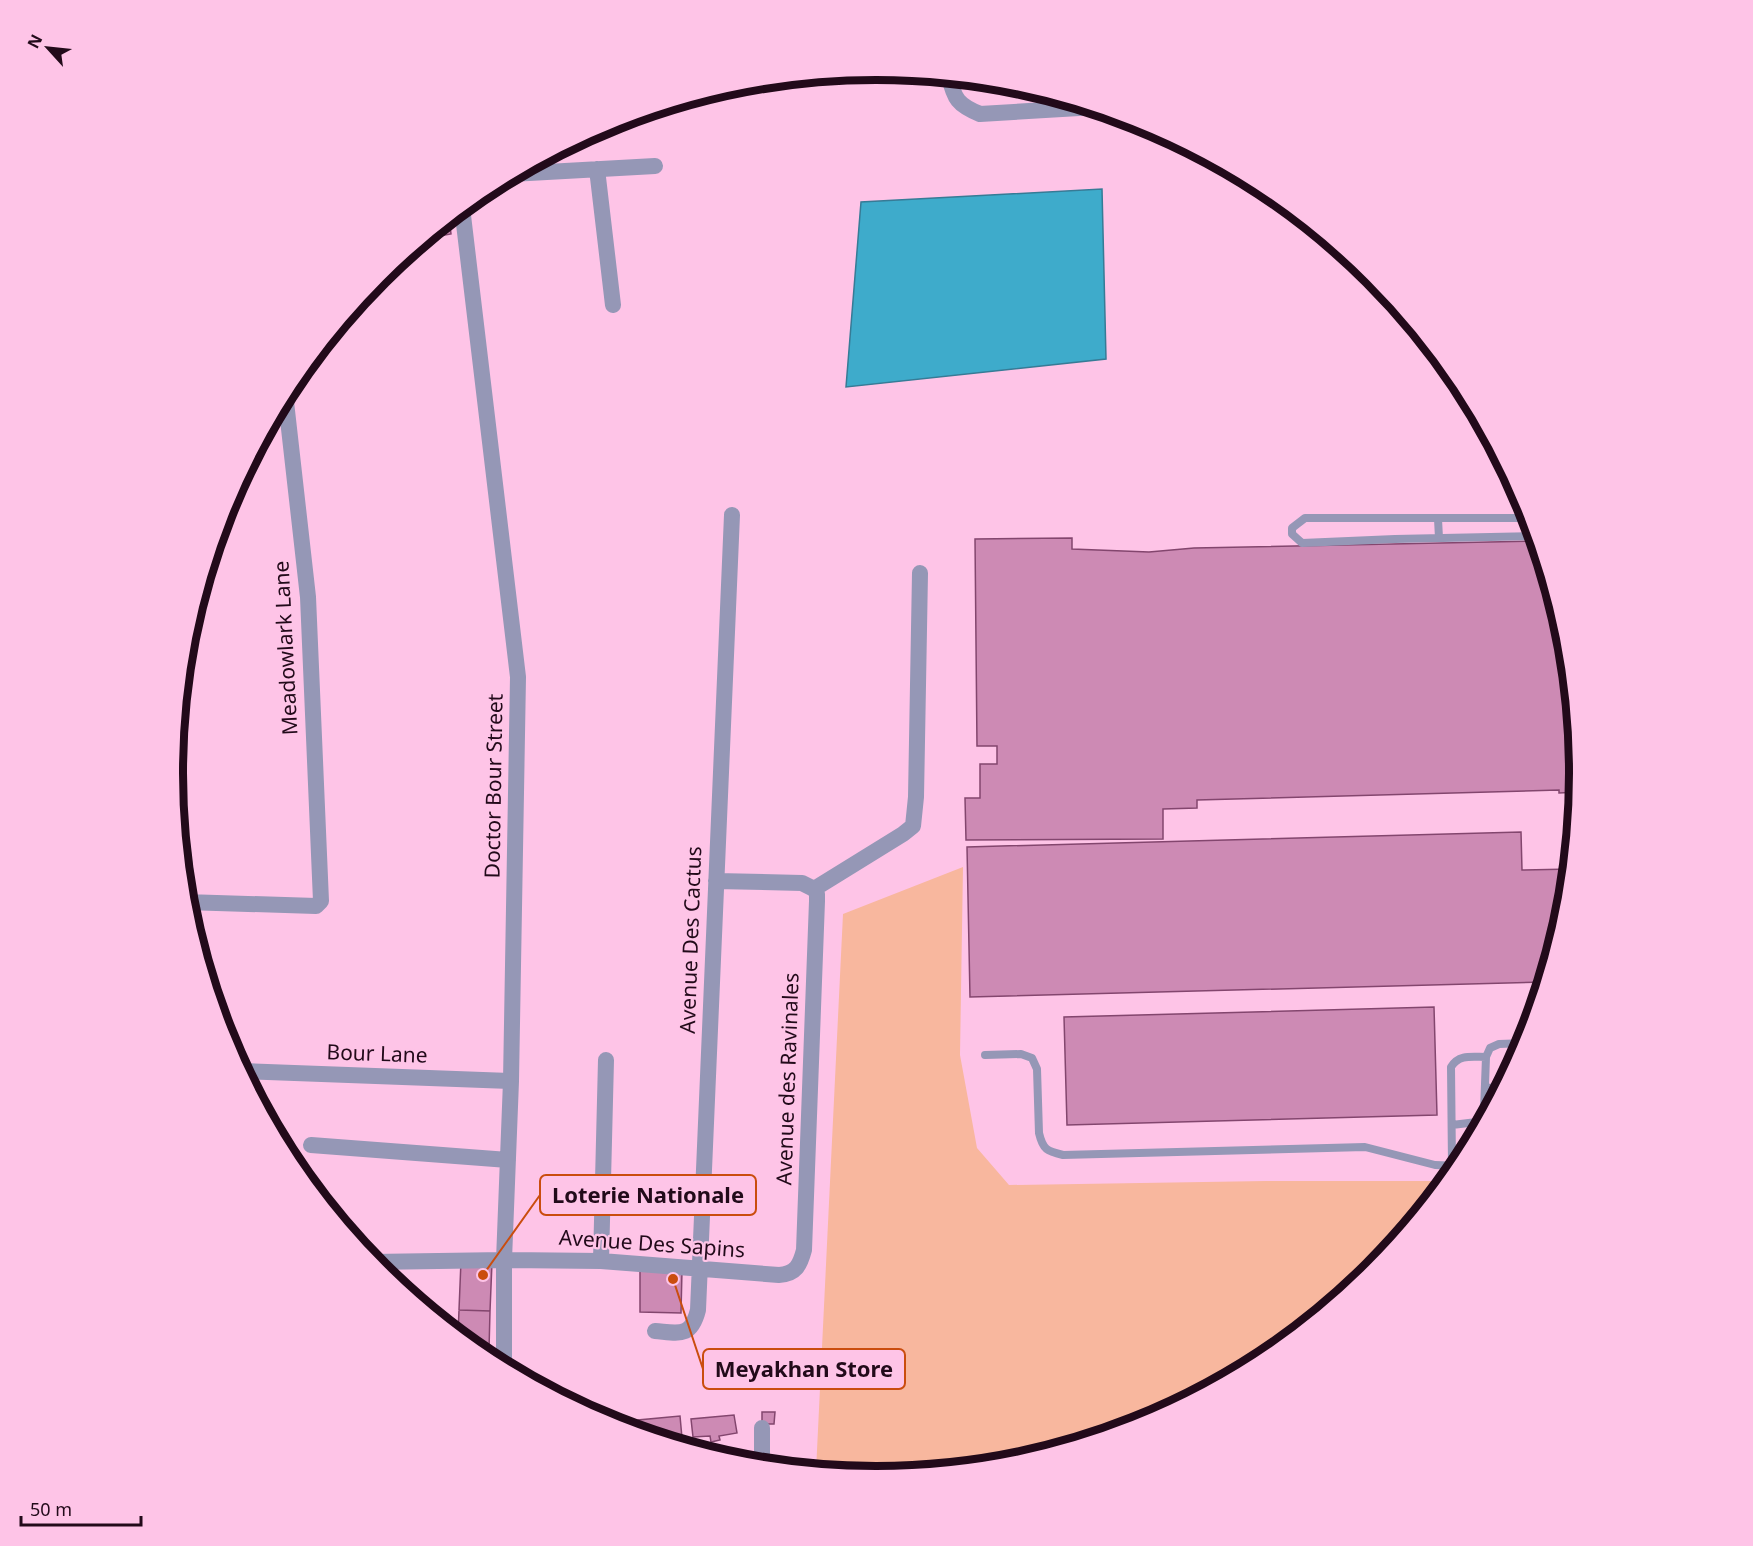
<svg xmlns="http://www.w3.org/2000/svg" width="1753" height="1546" viewBox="0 0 1753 1546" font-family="'Noto Sans',sans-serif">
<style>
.green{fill:#f8b79e}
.water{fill:#3eabcb;stroke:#367b96;stroke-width:1.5}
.building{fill:#cd8ab4;stroke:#83466e;stroke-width:1.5}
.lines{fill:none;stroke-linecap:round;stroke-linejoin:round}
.service{stroke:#9597b6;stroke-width:8}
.minor{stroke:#9597b6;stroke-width:16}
.labels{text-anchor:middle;stroke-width:4.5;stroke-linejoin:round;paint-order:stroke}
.street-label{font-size:21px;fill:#220a1a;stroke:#fec4e7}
.rim{fill:none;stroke:#220a1a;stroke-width:8}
.leader{fill:none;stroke:#ca4d0e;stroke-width:2}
.callout-dot{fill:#ca4d0e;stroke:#fec4e7;stroke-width:2}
.callout{fill:#fec4e7;stroke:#ca4d0e;stroke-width:2}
.callout-label{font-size:22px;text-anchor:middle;font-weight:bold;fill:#220a1a}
</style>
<rect width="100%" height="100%" fill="#fec4e7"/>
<path class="green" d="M963 867 960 1055 977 1148 1009 1185 1266 1181H1448L1374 1271 1267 1359 1146 1424 1013 1464 876 1477 816 1471 843 914Z"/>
<path class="water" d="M1102 189 1106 359 846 387 861 202Z"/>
<path class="building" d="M449 218 451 234 423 239Z
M1072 538V549L1149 552 1194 548 1538 541 1567 636 1580 773 1579 792 1559 793V790L1197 800V808L1163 809V839L966 840 965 798H980V764H997V746H977L975 539Z
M1521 832 1522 870 1571 869 1567 911 1545 982 970 997 967 847Z
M1434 1007 1437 1115 1067 1125 1064 1017Z
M461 1261 492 1262 490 1311 459 1310Z
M640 1269 682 1270 681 1313 640 1312Z
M459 1310 490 1311 489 1350H475L458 1336Z
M762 1412H775L774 1424H762Z
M734 1415 737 1433 719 1436 720 1440 711 1442 710 1436 693 1437 691 1419Z
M680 1416 682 1438 666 1441 639 1433 638 1420Z"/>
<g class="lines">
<path class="service" d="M1531 518H1305L1292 528V534L1302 543 1395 539 1537 536
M1438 519 1439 538
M985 1055 1021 1054 1032 1058 1037 1069 1039 1133C1043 1150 1047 1151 1063 1155L1365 1147 1435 1165 1461 1166
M1485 1088 1503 1087
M1487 1117 1484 1111 1486 1057 1490 1048 1499 1044 1527 1043
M1452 1125 1485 1121
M1452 1165 1451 1067C1459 1054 1472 1057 1486 1057"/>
<path class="minor" d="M949 76C954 99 958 105 980 114L1096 107
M597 169 613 305
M511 174 655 166
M462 207 518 677 511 1081 504 1260V1368
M173 770 193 933
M716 881 802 883 814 889
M814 889 903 834 913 826 916 797 920 573
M185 902 316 906 321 901 308 597 285 393
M241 1071 511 1081
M311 1145 508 1160
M601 1261 606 1060
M372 1262 504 1260 601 1261 779 1275C796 1274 800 1265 804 1250L817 901V894L814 889
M655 1331C679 1333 691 1338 698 1310L732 515
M762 1428V1466"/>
</g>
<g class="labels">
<g class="street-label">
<text transform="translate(286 648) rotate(-93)" y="7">Meadowlark Lane</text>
<text transform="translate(494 786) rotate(-89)" y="7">Doctor Bour Street</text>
<text transform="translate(691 940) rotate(-88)" y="7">Avenue Des Cactus</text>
<text transform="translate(377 1054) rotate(2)" y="7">Bour Lane</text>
<text transform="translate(788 1079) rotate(-88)" y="7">Avenue des Ravinales</text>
<text transform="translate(652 1244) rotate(4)" y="7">Avenue Des Sapins</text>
</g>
</g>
<path d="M0 0H1753V1546H0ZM183 773a693 693 0 1 1 1386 0a693 693 0 1 1-1386 0Z" fill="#fec4e7" fill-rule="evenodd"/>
<path class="rim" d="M183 773a693 693 0 1 1 1386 0a693 693 0 1 1-1386 0Z"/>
<path class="leader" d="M483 1275L540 1195M673 1279L703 1369"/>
<g class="callout-dot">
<circle cx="483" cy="1275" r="6"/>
<circle cx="673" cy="1279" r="6"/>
</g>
<g class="callout">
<rect x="540" y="1175" width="216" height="40" rx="6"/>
<rect x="703" y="1349" width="202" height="40" rx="6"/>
</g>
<g class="callout-label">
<text x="648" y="1203">Loterie Nationale</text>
<text x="804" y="1377">Meyakhan Store</text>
</g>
<g transform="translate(48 48) rotate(297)" stroke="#fec4e7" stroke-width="4.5" paint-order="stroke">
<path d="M0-4.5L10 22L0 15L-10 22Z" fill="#220a1a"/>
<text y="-9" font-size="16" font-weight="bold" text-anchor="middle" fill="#220a1a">N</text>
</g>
<path d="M21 1516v9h120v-9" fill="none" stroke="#220a1a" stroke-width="3"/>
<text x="30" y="1516" font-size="18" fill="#220a1a" stroke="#fec4e7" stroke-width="4.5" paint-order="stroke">50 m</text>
</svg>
